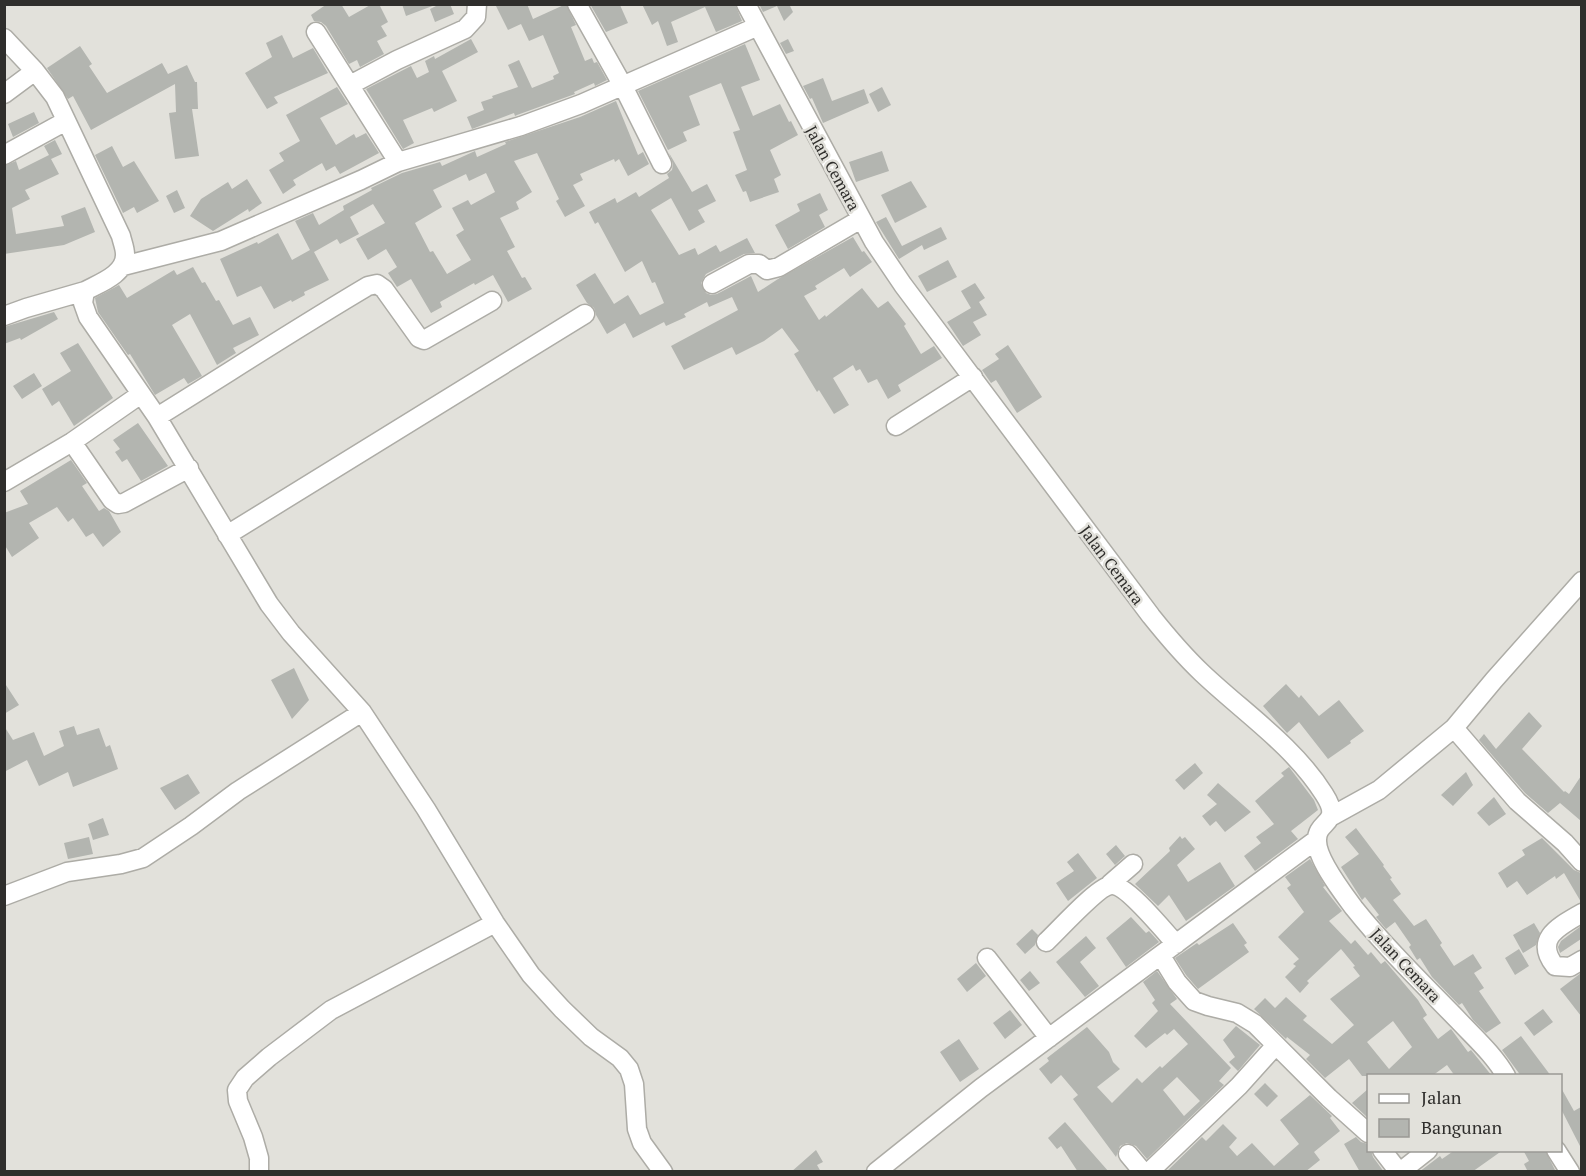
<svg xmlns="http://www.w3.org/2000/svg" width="1586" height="1176" viewBox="0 0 1586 1176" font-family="'PT Serif',serif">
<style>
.building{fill:#b3b5b0;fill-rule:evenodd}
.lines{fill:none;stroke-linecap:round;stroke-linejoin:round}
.minor-casing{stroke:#adaca6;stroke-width:21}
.minor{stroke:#fff;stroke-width:18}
.labels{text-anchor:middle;stroke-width:5;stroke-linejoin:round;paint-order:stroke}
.street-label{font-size:16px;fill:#2f2e2c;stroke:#e2e1db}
</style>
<rect width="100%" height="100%" fill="#e2e1db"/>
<path class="building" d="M327 4H341L349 17 372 4H379L388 22 381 26 387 36 377 41 384 54 360 67 357 60 349 64 326 26 321 22 314 21 311 15Z
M402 4H435V5L406 16Z
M440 4H450L454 14 435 22 430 9Z
M495 4H527L533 19 566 4 576 25 571 27 585 61 592 58 594 63 597 62 607 80 595 86 594 83 574 92 575 94 517 115 515 116 514 113 472 129 467 117 484 110 481 102 493 98 492 96 518 87 508 65 519 60 532 88 554 79 553 76 559 73 543 35 529 41 521 24 508 30Z
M590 4H622L620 5 628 23 606 32Z
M642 4H735L742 21 716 32 705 7 671 22 678 42 667 46 658 21 652 25Z
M759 4H789L793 12 784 21 777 6 763 12Z
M282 35 293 58 313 48 328 73 274 97 278 103 267 109 245 73 272 57 266 43Z
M471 39 478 52 442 71 457 101 434 112 432 108 403 120 414 143 403 149 366 89 411 66 417 78 429 72 425 61 434 56 435 59Z
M788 39 794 51 786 54 780 43Z
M745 44 760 80 741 87 753 116 780 104 789 122 791 121 798 135 770 150 781 175 774 179 779 192 750 202 746 191 743 192 735 175 747 170 733 132 740 130 721 83 689 96 700 125 683 132 687 141 668 150 638 91Z
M80 46 92 64 89 66 107 93 162 63 168 74 187 65 195 82H197L198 109H192L199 156 175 159 169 113 176 112 175 84 91 130 73 96 68 99 47 68Z
M823 78 832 101 864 89 869 103 823 123 812 98 810 99 803 86Z
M337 87 348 104 320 118 336 145 354 134 356 138 366 133 379 153 340 174 335 166 326 171 322 163 293 180 296 185 283 194 269 170 284 161 279 153 300 141 286 115Z
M882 87 891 105 878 112 869 94Z
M616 101 638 155 643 152 649 164 628 176 619 159 615 162 614 159 580 174 583 180 573 185 585 206 565 217 556 201 559 199 537 153 514 161 532 192 516 202 519 209 500 218 515 247 507 251 522 278 525 277 532 289 508 302 493 275 475 285 474 283 440 302 442 307 431 313 411 279 397 287 388 273 397 267 386 249 368 260 356 239 385 223 373 204 350 217 359 234 340 244 337 239 314 252 329 280 304 292 305 295 292 302 291 300 274 309 261 286 237 297 220 259 257 242 258 244 278 233 292 260 310 250 295 221 313 213 319 225 344 210 343 206 372 190 371 188 402 173 440 162 442 166 475 151 477 157 506 144 505 142 580 117ZM486 173 495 192 471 205 468 200 452 208 464 230 456 235 471 260 447 274 433 251 430 252 415 223 442 207 433 190 466 174 469 181Z
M34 112 39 123 13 137 8 124Z
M55 140 62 154 51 159 59 174 25 190 30 199 12 208 16 234 64 226 61 216 85 207 95 232 64 245 4 254V166L16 161 19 170 49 155 44 146Z
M112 146 123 167 134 161 159 201 137 213 134 207 123 213 95 155Z
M882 151 889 171 856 182 849 162Z
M669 153 692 192 707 184 716 201 698 210 705 222 689 231 671 198 651 210 679 255 695 248 698 255 716 245 720 252 747 238 755 253 744 254 706 274 701 283 706 293 711 295 717 294 751 276 758 292 778 279 853 237 862 252 864 251 872 262 850 277 844 268 815 286 817 289 804 296 819 320 825 315 826 317 862 288 878 308 888 301 906 324 904 326 921 354 934 346 942 358 898 385 901 391 888 399 877 379 868 383 860 369 856 371 853 365 833 378 849 405 834 414 819 390 817 392 794 354 799 351 782 328 764 341 736 355 732 347 684 370 671 346 738 310 732 297 709 307 707 302 684 314 686 317 666 326 664 322 633 338 625 323 607 334 596 315 594 308 587 303 576 285 595 273 614 304 628 295 640 315 664 303 655 282 652 283 642 261 625 272 598 222 595 224 589 212 615 198 617 203 636 192 639 197 669 178 667 174 672 170 673 164Z
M247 179 262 203 249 212 248 209 213 231 190 216 201 199 228 182 232 189Z
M911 181 927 207 895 223 881 195Z
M177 190 185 208 174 213 166 196Z
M820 193 828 210 819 215 825 227 788 249 775 225 800 211 797 204Z
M886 217 902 246 941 227 947 239 924 250 922 245 899 259 876 222Z
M948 260 957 277 927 292 918 276Z
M193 267 202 283 205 282 216 301 219 300 233 325 250 317 259 335 233 348 236 353 217 365 190 314 172 325 202 376 188 384 184 378 155 395 130 354 128 355 98 312 95 298 119 285 127 298 174 270 177 275Z
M975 283 985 298 979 302 987 315 973 322 981 335 963 346 947 322 971 308 961 291Z
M54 312 58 319 21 340 20 338 4 344V327Z
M78 343 113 398 74 426 59 401 52 406 42 389 71 371 60 353Z
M1008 345 1042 397 1017 413 996 380 991 383 982 370 999 359 995 354Z
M34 373 42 386 22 399 13 386Z
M138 423 168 466 141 481 127 459 122 462 115 452 120 449 113 440Z
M71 460 87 483 82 486 99 511 104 508 109 511 121 532 103 547 93 533 86 537 73 518 68 522 57 507 29 523 39 538 12 557 4 544V513L28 504 20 491Z
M294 668 309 700 292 719 271 680Z
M4 682 19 705 4 714Z
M1286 684 1299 698 1301 695 1319 716 1339 700 1364 731 1350 741 1351 743 1328 759 1299 722 1287 733 1263 706Z
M1529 712 1542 726 1522 749 1564 792 1565 791 1569 794 1581 776V821L1560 803 1548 813 1525 793 1479 740 1484 734 1496 749Z
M4 726 13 740 34 732 44 756 64 746 59 731 74 726 77 735 99 728 106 747 110 745 118 769 73 787 68 772 39 786 27 760 4 772Z
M1195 763 1203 773 1184 790 1175 780Z
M1289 767 1314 800 1318 810 1291 831 1298 839 1255 871 1244 856 1261 843 1256 837 1274 824 1255 801 1284 776 1281 773Z
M1466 772 1473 785 1453 806 1441 795Z
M188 774 200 793 175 810 160 788Z
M1218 783 1251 812 1225 832 1216 821 1210 826 1202 816 1217 804 1207 795Z
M1494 797 1506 814 1489 826 1477 813Z
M103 818 109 835 93 840 88 824Z
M1356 828 1384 865 1383 866 1392 878 1390 879 1401 894 1393 900 1414 926 1426 919 1442 943 1440 945 1454 966 1473 954 1482 968 1474 973 1484 988 1479 991 1501 1023 1486 1033 1473 1020 1462 1003 1459 1005 1432 977 1420 958 1417 960 1409 947 1411 945 1395 922 1386 929 1376 917 1379 915 1365 897 1362 900 1341 867 1359 854 1345 837Z
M1180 836 1182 839 1185 837 1195 849 1177 865 1188 882 1220 862 1235 886 1186 921 1169 895 1158 906 1135 884 1170 851 1169 848Z
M89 837 93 854 68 859 64 843Z
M1542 838 1574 870 1581 873V902L1564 873 1556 879 1555 876 1527 895 1517 881 1507 888 1498 873 1525 855 1522 850Z
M1116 845 1125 856 1115 865 1106 854Z
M1078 853 1097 878 1068 901 1056 883 1074 871 1067 862Z
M1310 859 1325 886 1323 887 1342 911 1329 921 1351 944 1355 940 1368 955 1371 952 1381 964 1385 961 1418 1000 1427 1015 1423 1018 1438 1039 1451 1029 1468 1052 1471 1050 1492 1076H1455L1447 1065 1432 1076H1362L1349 1059 1325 1078 1306 1059 1310 1055 1287 1037 1286 1039 1254 1009 1265 998 1275 1008 1286 997 1307 1016 1303 1020 1332 1044 1354 1025 1330 999 1360 976 1353 967 1355 966 1341 949 1307 981 1309 983 1300 993 1285 977 1296 966 1293 964 1299 959 1278 937 1304 912 1287 888 1291 885 1285 877ZM1393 1021 1412 1047 1389 1069 1367 1042Z
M1131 917 1146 933 1149 931 1159 942 1126 967 1106 938Z
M1233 923 1247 943 1244 945 1249 952 1198 989 1186 975 1175 958 1197 943 1199 945Z
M1534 923 1540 933 1536 945 1523 953 1513 935Z
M1581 926V939L1560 953 1558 947 1561 941Z
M1032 929 1038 935 1035 945 1025 954 1016 944Z
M1086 936 1096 948 1080 962 1099 986 1085 997 1056 962Z
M1519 949 1529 966 1515 975 1505 958Z
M976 963 986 976 967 992 957 979Z
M1030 971 1040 983 1029 991 1020 980Z
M1157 971 1177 999 1170 1004 1231 1068 1219 1081 1224 1085 1147 1159 1136 1146 1127 1143 1120 1146 1116 1157 1073 1099 1078 1095 1061 1075 1051 1084 1039 1069 1049 1061 1047 1058 1087 1027 1109 1052 1113 1062 1120 1069 1097 1087 1112 1103 1137 1078 1142 1083 1160 1066 1162 1068 1188 1044 1174 1029 1167 1035 1165 1033 1146 1048 1134 1036 1158 1011 1152 1003 1155 1000 1143 982ZM1177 1077 1200 1101 1184 1116 1163 1090Z
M1581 973V1016L1560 989Z
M1543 1009 1553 1022 1534 1036 1524 1023Z
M1010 1010 1022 1025 1005 1039 993 1023Z
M1236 1026 1260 1045 1238 1071 1229 1062 1235 1057 1223 1040Z
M1521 1036 1551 1076H1521L1502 1050Z
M959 1039 979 1069 960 1082 940 1052Z
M1265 1083 1278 1096 1267 1107 1254 1094Z
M1560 1086 1574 1111 1581 1107V1148L1560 1107Z
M1368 1089V1118L1352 1103Z
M1310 1095 1332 1116 1330 1118 1340 1131 1314 1152 1320 1160 1305 1172H1166L1202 1137 1206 1141 1223 1124 1237 1138 1229 1147 1237 1156 1252 1143 1274 1166 1299 1144 1280 1120Z
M1065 1122 1109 1172H1078L1061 1146 1057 1149 1048 1138Z
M1356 1137 1361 1142 1368 1144V1150H1371L1373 1157 1384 1172H1360L1344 1144Z
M816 1150 823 1162 817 1165 821 1172H791Z
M1455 1150H1503L1472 1172H1419L1440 1156 1442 1159Z
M1523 1150H1545L1556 1172H1528L1524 1164 1529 1161Z"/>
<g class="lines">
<g class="minor-casing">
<path id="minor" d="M577 4 623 86 662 164
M746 4 874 242 903 285 1151 616C1167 636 1183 655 1202 673 1243 712 1293 745 1324 794 1344 825 1316 819 1317 841 1317 860 1343 893 1354 908 1386 948 1423 984 1459 1021 1475 1038 1494 1055 1506 1076
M316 32 398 162
M4 38 35 71 55 97 121 236C122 241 125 248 125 254 126 274 100 283 85 291L83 303 88 317 157 417 269 604 291 633 362 712 426 809 495 923 531 975 562 1009 591 1037 620 1058 629 1069 634 1084 637 1129 642 1143 663 1172
M350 85 397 60 465 29 476 17 477 4
M4 94 35 71
M4 155 66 121
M123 266 221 241 361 180 398 162 521 126 581 104 756 27
M712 284 749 264H759L767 270 779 267 861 219
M4 316 26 308 85 291
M157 417C228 373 297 328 368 286L377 284 384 289 419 338 424 340 492 301
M896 426 973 377
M72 442 112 500 118 504 124 503 189 468
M4 482 72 442 141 394
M227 535 585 314
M1454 728 1517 801 1565 843 1582 862
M1332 816 1379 790 1454 728 1494 680 1582 581
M1110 884 1133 864
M4 896 67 872 121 864 143 858 191 826 238 791 362 712
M1582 913C1560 926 1533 938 1555 966L1570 967 1582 960
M1046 942C1058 931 1099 885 1112 885 1127 885 1165 932 1176 944
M1161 956 1177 982 1194 1001 1208 1006 1237 1013 1255 1024 1329 1098 1368 1133
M987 958 1049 1038
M1382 1150 1399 1172
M1556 1150 1570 1172
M1128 1154 1143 1172
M259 1172V1158L253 1137 238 1101 237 1090 245 1078 269 1057 331 1010 495 923
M876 1172 981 1088 1316 840
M1149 1172 1239 1086 1276 1045
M1400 1172 1428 1150"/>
</g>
<use href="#minor" class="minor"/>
</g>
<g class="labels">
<g class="street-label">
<text transform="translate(833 168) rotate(61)" y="6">Jalan Cemara</text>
<text transform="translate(1112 565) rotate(53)" y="6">Jalan Cemara</text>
<text transform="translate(1406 965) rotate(47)" y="6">Jalan Cemara</text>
</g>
</g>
<rect width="1586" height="1176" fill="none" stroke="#2f2e2c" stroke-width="12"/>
<rect x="1367" y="1074" width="195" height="78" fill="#e2e1db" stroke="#9a9995" stroke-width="1.5"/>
<rect x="1379" y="1094" width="30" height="9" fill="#ffffff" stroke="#9a9995" stroke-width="1.5"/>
<text x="1421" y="1104" font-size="18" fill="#2f2e2c">Jalan</text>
<rect x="1379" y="1119" width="30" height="18" fill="#b3b5b0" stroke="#9a9995" stroke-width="1.5"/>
<text x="1421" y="1134" font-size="18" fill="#2f2e2c">Bangunan</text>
</svg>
